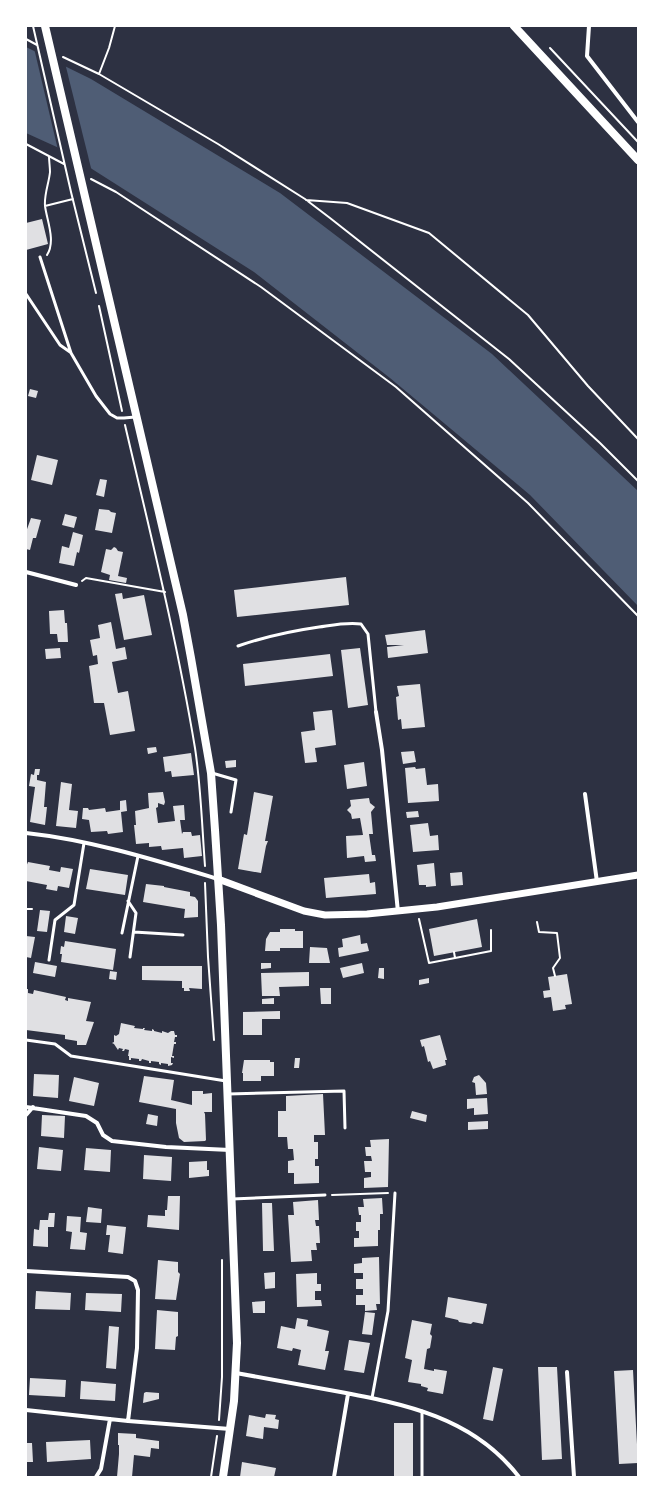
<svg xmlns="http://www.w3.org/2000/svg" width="664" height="1503" viewBox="0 0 664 1503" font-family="'Source Sans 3',sans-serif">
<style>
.water{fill:#4f5d75}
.pier{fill:#2d3142}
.building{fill:#e0e0e3}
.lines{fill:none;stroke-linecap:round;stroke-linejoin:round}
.path{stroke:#fff;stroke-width:2}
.service{stroke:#fff;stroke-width:3}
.minor{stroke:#fff;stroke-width:4}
.tertiary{stroke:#fff;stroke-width:7}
.secondary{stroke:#fff;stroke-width:8}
</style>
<rect width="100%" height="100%" fill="#2d3142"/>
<path class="water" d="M26 47 91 79 280 193 492 354 638 491V606L530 495 390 378 254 272 59 148 26 133Z"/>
<path class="pier" d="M34 48 65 63 92 172 58 150Z"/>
<path class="building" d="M42 219 48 244 26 250V223Z
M30 389 38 391 36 398 28 396Z
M37 455 58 460 52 485 31 480Z
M100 479 107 480 104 497 96 495Z
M99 509 109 510 111 512 116 513 112 533 95 530Z
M65 514 77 517 74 528 62 525Z
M31 518 41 520 36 538H33L30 550 26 549V532Z
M73 532 83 535 79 553 77 552 74 566 59 563 62 546 69 548Z
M114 547 116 548 118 551 123 552 118 576 127 578 126 583 109 580 110 575 101 572 106 549 111 550Z
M346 577 349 605 237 617 234 590Z
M122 593 123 599 144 595 152 635 124 640 115 594Z
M64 610 65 623H67L68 642H58L57 634H50L49 611Z
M111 622 116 649 125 647 127 659 112 662 118 693 128 691 135 731 110 735 104 703H94L89 666 98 664 97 655 93 656 90 640 100 638 98 625Z
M425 630 428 653 388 658 387 647 404 645H387L385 635Z
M60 648 61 658 46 659 45 649Z
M360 648 368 705 348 708 341 650Z
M330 654 333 676 245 686 243 664Z
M420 684 425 727 402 729 401 719 398 720 396 697 399 696 397 686Z
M332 710 336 745 315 748 317 762 305 763 301 732 315 730 313 712Z
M156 747 157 752 148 754 147 748Z
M414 751 416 762 403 764 401 752Z
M191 753 194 775 172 777 171 771 165 772 163 757Z
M236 760V767L226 768 225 761Z
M364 762 367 786 347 789 344 765Z
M415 767 416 769 425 768 427 785 438 784 439 801 408 803 405 768Z
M35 769H40L39 775H37V780L46 782 44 807H47L45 825 30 822 35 787 29 786 31 774 34 775Z
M61 782 72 784 69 810 78 811 76 828 56 826Z
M163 792 165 802 164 805 158 803V807L156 808 158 823 175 821 173 806 184 805 185 820H180L182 834 183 832H191L192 836 200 835 202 856 184 858 183 848 162 850 161 846 149 847V843L136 844 134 825H136L135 811 149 808 148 793Z
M254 792 273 796 265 841H268L266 846 261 873 238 869 244 834 247 835Z
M369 798 370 803 375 807 371 812 373 834H369L372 855H375L376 861 365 862 364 856 347 858 346 836 363 835 360 818 352 819 351 814 347 810 351 806 350 800Z
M126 800 127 811 121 812 123 832 108 834 107 831 91 832 89 820 82 819 83 808H88L89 810 105 808 106 812 120 810V801Z
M418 811 419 817 407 818 406 812Z
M428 823 430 836 438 835 439 850 413 852 410 825Z
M28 862 50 866 49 870 60 872 61 867 73 869 69 888 58 886 57 891 46 889 47 885 26 881V867Z
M434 863 436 886 426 887V885H419L417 865Z
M90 869 128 875 125 895 86 889Z
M462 872 463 885 451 886 450 873Z
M369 874 370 883 375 882 376 894 326 898 324 878Z
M146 884 164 886V887L190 892V896L195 897 198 901V917L184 918 185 909 143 902Z
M40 910 50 911 47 932 37 931Z
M66 916 78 918 75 934 64 932Z
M477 919 482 947 434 956 429 929Z
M280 929H295V931H303V948H280V951H265L266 939 270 932H280Z
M360 935 361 944 367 943 369 951 339 957 338 948 343 947 342 939Z
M26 936 35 937 31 958 26 957Z
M65 941 116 949 113 970 61 962 62 954H60L61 946 64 947Z
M310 947 327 948 330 963H309Z
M35 962 57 966 55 977 33 973Z
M261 963H271V968L261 969Z
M362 963 364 973 343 978 340 968Z
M142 966H202V989L189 988 190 991H184V988H182V981L142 980Z
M379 968H384V979L378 978Z
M110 971 117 972 116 980 109 979Z
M309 972V986L279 987 280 996H262L261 973Z
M567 974 572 1004 565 1005 566 1009 553 1011 551 997 544 998 543 991 550 990 548 977Z
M429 978V983L419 985V980Z
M320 988H331V1004H321Z
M26 989H28V993L33 994 34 990 66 997 65 1000 68 1001V998L91 1002 86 1021 94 1022 86 1045H77V1041L65 1039V1035L26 1030Z
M274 998V1004H262V999Z
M280 1011V1019H262V1035H243V1012Z
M121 1023 135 1026 134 1028 143 1029V1028H145L144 1030 152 1031V1029L154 1030V1031L162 1033V1031L168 1033 171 1031H174L175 1035H177V1037H175L174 1042H176V1044H174L172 1056H174V1058L171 1057V1063H173L172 1065 168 1066V1064L161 1063V1065L159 1064V1062L151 1061V1063H149V1061L142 1059 141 1061H139V1059L131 1058V1060H129V1056H128L129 1050 125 1049 124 1051H122L123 1049 119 1048 118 1050 114 1044 112 1043 114 1042V1035L116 1036 119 1034Z
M440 1035 447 1060H445L446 1065 433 1069 430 1061 428 1062 424 1046 422 1047 420 1040Z
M295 1058H300L299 1068H294Z
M244 1060H270V1062H274V1076H261V1081H243V1073H242Z
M34 1074 59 1075 58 1098 33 1096Z
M479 1075 486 1083 487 1094 476 1095 475 1083 472 1082 474 1077Z
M144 1076 174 1080 171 1100 192 1105V1091H203V1094L212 1093V1112H204L205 1114 206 1140 205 1141 184 1142 179 1138 176 1123V1109L139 1102Z
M74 1077 99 1083 94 1106 69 1101Z
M323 1094 325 1135H314V1142H318V1159H315V1166H319V1183L294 1184V1173H288V1161L294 1160 293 1149H288L287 1137H278V1111H286V1096Z
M487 1098 488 1114 474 1115V1108L467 1109V1099Z
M412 1111 427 1115 426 1122 410 1118Z
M148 1114 158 1116 157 1126 146 1124Z
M42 1115 65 1116 64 1138 41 1136Z
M488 1121V1129L468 1130V1122Z
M389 1139 388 1187 364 1188V1178L371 1177V1172H365L364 1161H372L371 1156H366L365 1147H371L370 1140Z
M39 1147 63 1150 61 1171 37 1169Z
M86 1148 111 1150 110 1172 84 1170Z
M144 1155 172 1157 171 1181 143 1179Z
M207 1161V1170H209V1176L189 1178V1162Z
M168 1196H180L179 1230 147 1227 148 1215 165 1216V1210H167Z
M382 1198 383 1214H380V1230H378V1246L354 1247V1238H359V1231H356V1222H361V1215H359L358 1207H364L363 1199Z
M318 1200 319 1220H315L316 1226H319L320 1243H316L317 1250H311L312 1261 291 1262 288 1215H294L293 1202Z
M262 1203H272L274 1251H263Z
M88 1207 102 1209 101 1223 86 1222Z
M49 1213H55L54 1227H48V1247L33 1246 34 1229 39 1230 40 1220H48Z
M67 1216 81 1217 80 1232 87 1233 85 1250 70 1249 72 1232 66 1231Z
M107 1225 126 1227 123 1254 108 1252 110 1235H106Z
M379 1257 380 1304H376L377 1310 365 1311V1305H356V1295H363V1289H356V1279H363V1273H354V1264L362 1263V1258Z
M158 1260 178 1262V1272L180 1274 176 1300 155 1299Z
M275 1272V1288L265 1289 264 1273Z
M317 1273V1284H321V1291H315V1300H321L322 1306 297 1307 296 1274Z
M36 1291 71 1293 70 1310 35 1309Z
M86 1293 122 1294 121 1312 85 1310Z
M448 1297 487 1304 483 1324 473 1322 471 1324 459 1322 458 1320 445 1317Z
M265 1301V1313H253L252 1302Z
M157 1310 178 1312V1336L176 1337 175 1350 155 1349Z
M365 1312 375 1313 372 1335 362 1334Z
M297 1318 308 1320 307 1326 329 1331 325 1351H329L325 1370 298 1365 301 1350 293 1348 292 1351 277 1348 281 1326 295 1329Z
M412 1320 432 1324 430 1334 432 1336 430 1348 427 1349 424 1369 434 1371V1369L447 1371 443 1394 427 1391 428 1388 421 1386V1384L408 1382 412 1360 405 1358Z
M109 1326 119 1327 116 1369 106 1368Z
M349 1340 370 1343 364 1373 344 1370Z
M493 1367 503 1369 493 1421 483 1419Z
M538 1367H557L562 1459 542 1460Z
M633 1370 638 1463 619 1464 614 1371Z
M30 1378 66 1380 65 1397 29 1395Z
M81 1381 116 1384 115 1401 80 1399Z
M146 1392 159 1393V1399L143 1403 144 1393Z
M266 1414 276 1415 275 1419 279 1420 278 1429 264 1427 263 1439 246 1436 249 1415 265 1418Z
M394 1423H413V1477H394Z
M118 1433 136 1434V1438L159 1441V1449L151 1448 150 1457 134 1455 132 1477H117L119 1454V1445H118Z
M90 1440 91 1459 47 1462 46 1442Z
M26 1443H32L33 1462H26Z
M242 1462 276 1468 274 1477 261 1476V1477H240Z"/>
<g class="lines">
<path class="path" d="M33 26 71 192 96 293
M26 39 37 45
M550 48 638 142
M63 57 99 74 218 144 305 199 330 218 509 359 600 443 638 481
M99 74 109 48 115 26
M26 144 64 164
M91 179 116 192 261 287 396 387 528 503 638 616
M306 200 347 203 429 233 528 315 588 386 638 439
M45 206 73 199
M47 255C56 241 47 221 45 206 44 194 49 183 50 172 50 167 49 161 49 156
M99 306 122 411
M125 425C150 532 177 640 195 748 201 787 202 827 205 866
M82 581 86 578 165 592
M205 883 208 957 214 1040
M26 909H32
M419 919 429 963 455 958
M537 922 539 932 557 933 560 958 553 968 555 976
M454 952 455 958 491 951V930
M332 1195 388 1193
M219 1420 222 1377V1260
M211 1477 217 1436"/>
<path class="service" d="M40 257 71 353 96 396 110 414 117 418H124L135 417
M26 294 60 345 70 352
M238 646C264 637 291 631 319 627 333 625 347 622 361 624L368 634 376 712
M212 773 236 780 231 812
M128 901 136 913 130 957
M134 932 183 935
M122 933 138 856
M49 960 55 920 74 905 84 843
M26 1040 55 1044 71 1056 226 1081
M228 1094 344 1091 345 1128
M232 1199 325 1195
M372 1398 388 1311 395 1193
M422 1477V1411"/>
<path class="minor" d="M589 26 587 56 638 122
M26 572 76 585
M376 712 382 750 398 912
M585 794 597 882
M26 833C91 840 155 860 218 879
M26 1107 86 1116 97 1123 103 1135 112 1141 166 1147 230 1150
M26 1115 33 1107
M26 1271 128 1277 135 1281 138 1290 137 1348 128 1421
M567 1372 574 1477
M236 1373C269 1379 302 1385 335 1391 405 1404 473 1417 519 1477
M26 1410 128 1421 230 1429
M96 1477 101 1469 110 1419
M334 1477 348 1394"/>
<path class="tertiary" d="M218 879 304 911 325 915 367 914 437 907 638 875"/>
<path class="secondary" d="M45 26 183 615 191 658 211 773 215 830 221 925 237 1343 234 1401 223 1477
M514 26 638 160"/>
</g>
<rect width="664" height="1503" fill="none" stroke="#ffffff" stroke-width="54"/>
</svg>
